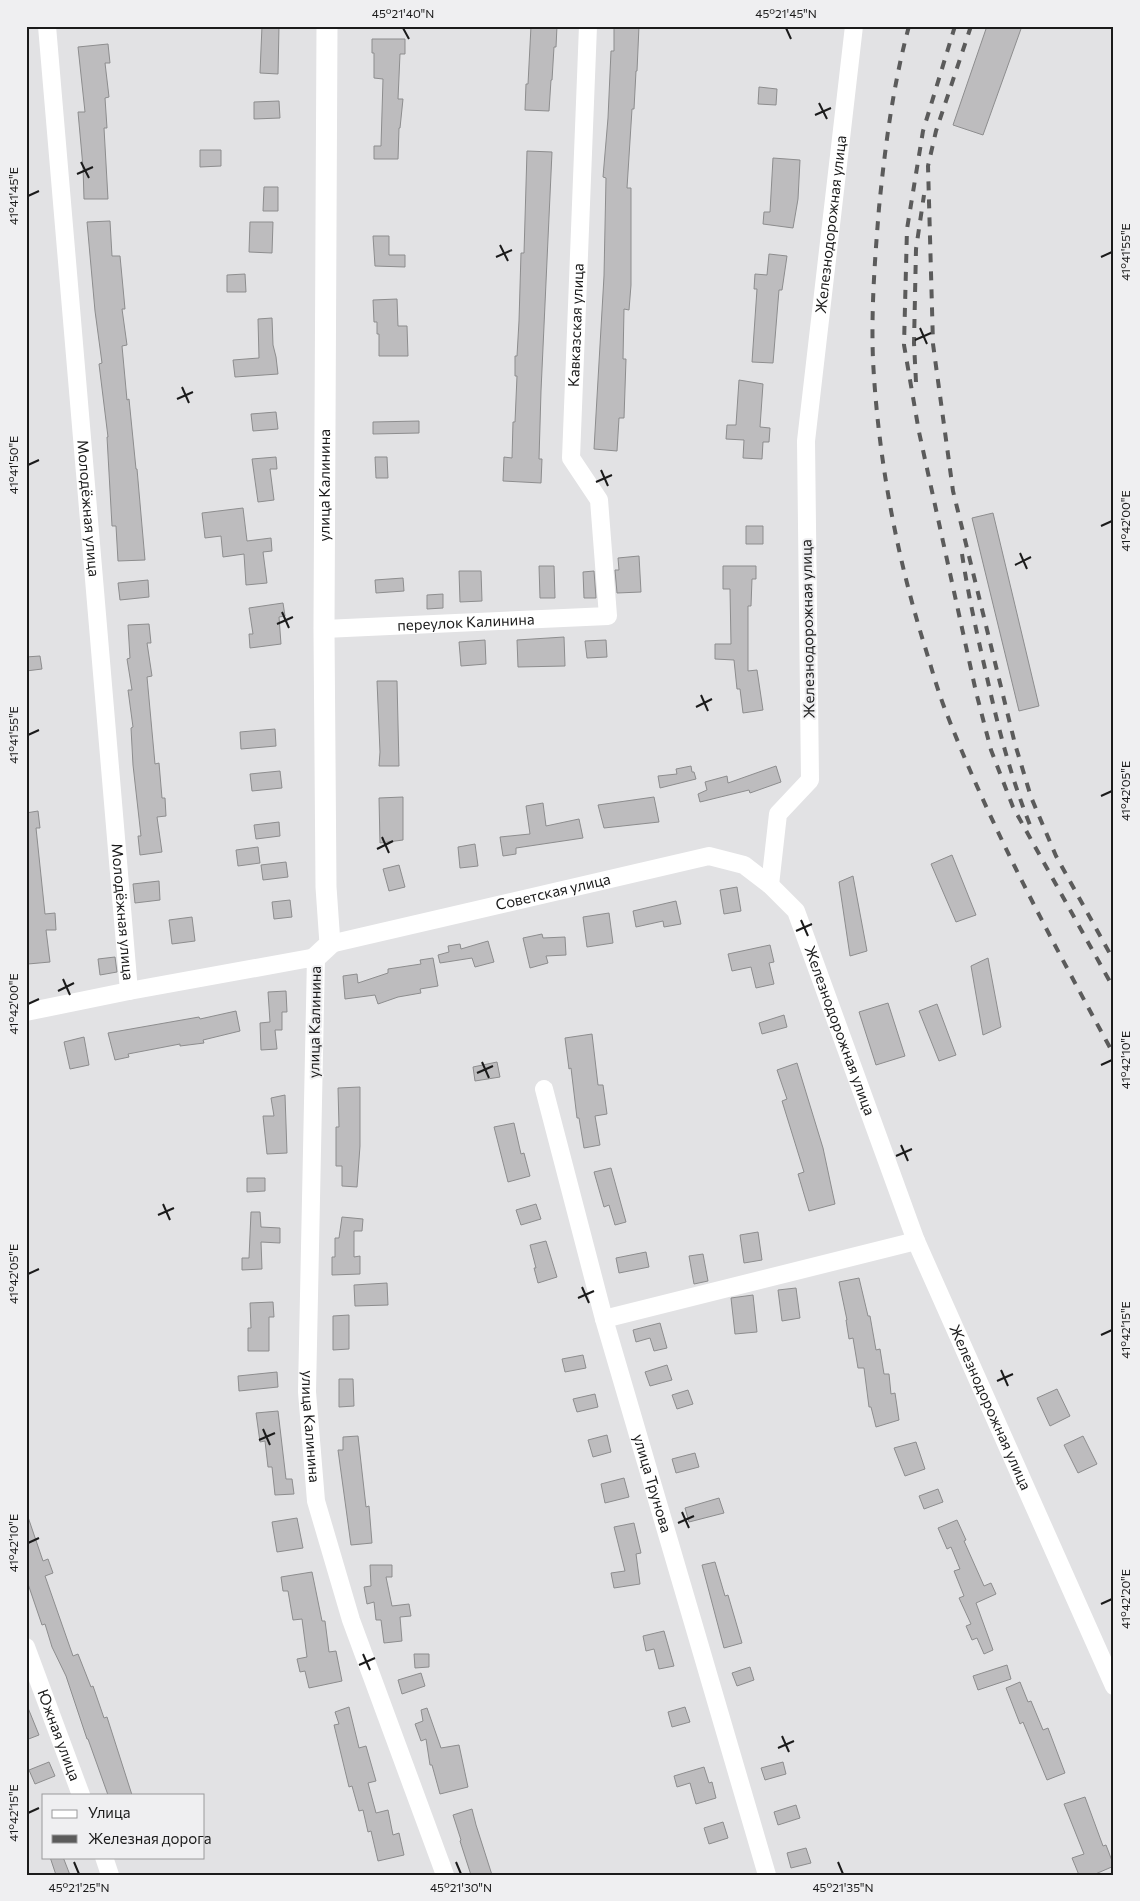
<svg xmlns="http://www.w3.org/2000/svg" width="1140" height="1901" viewBox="0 0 1140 1901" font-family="Commissioner,sans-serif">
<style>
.building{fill:#bdbcbe;stroke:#8d8d8e}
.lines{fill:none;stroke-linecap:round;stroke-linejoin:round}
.minor{stroke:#fff;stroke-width:18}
.tertiary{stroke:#fff;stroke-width:21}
.rail{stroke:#5b5b5b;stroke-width:4;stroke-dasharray:9 9;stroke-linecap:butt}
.ticks{fill:none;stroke:#1b1b1b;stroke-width:2}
.labels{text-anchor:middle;stroke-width:4;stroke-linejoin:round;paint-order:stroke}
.street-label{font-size:15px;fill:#1b1b1b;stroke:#efeff1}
.neatline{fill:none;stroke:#1b1b1b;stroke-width:2}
.ticks-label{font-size:12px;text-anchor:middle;fill:#1b1b1b}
</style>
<rect width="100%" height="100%" fill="#e2e2e4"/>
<path class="building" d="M262 26H279L278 74 260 73Z
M531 26H557L556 47H554L552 80H551L549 111 525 110 526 84H528Z
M614 26H639L637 71H636L634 109H632L627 188H631V285L629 310 624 309 623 359H626L624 418H619L617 451 594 449 604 276 606 178 603 177 608 118 611 51H614Z
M987 26H1022L983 135 953 125Z
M372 39H405V54H400L398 99H403L400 128H399L398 159H374V146H381L383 79 374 78V53H372Z
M108 44 110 63H105L109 97 105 98 107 128H104L108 199H84L83 167 78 112H85L78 47Z
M759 87 777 89 776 105 758 104Z
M279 101 280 118 254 119V102Z
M200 150H221V166L200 167Z
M527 151 552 152 541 391 539 459H542L541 483 503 481 504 457 512 458 513 422H515L517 376H515V356H517L519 321 521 253H524Z
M773 158 800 160 798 199 793 228 763 224 764 212H770Z
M264 187H278V211H263Z
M110 221 112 256H120L125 309H122L127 345 122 346 127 400 129 399 136 469H137L145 560 118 561 116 526H112L107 437H108L99 364 102 363 95 311 87 222Z
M250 222H273L272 253 249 252Z
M373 236H389V255H405V267L375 266Z
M769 254 787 256 782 290H779L773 363 752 362 757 289H754L755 274 767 275Z
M245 274 246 292H227V275Z
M397 299 398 326H407L408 356H379V334H377V322H374L373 300Z
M272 318 273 345 276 357 278 374 235 377 233 360 259 358 258 319Z
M739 380 763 384 760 427 770 428 769 442H763L762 459 743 458 744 440 726 439 727 425H736Z
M276 412 278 429 253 431 251 414Z
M419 421V433L373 434V422Z
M276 457 277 469H270L274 500 258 502 252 459Z
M375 457H387L388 478H376Z
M243 508 247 541 271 538 272 551 263 552 267 583 246 585 244 554 223 557 221 536 205 538 202 513Z
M993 513 1039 706 1019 711 972 518Z
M746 526H763V544H746Z
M639 556 641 592 617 593 615 570H619L618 558Z
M539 566H554L555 598H540Z
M723 566H756V579H752L751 606H748V671L757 670 763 710 743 713 740 689H737L734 660 715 659V644H731L730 589H723Z
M459 571H481L482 601 460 602Z
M594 571 596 598H584L583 572Z
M403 578 404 591 376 593 375 580Z
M148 580 149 597 120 600 118 583Z
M443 594V608L427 609V595Z
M283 603 285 616 279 617 281 644 250 648 249 634H253L249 608Z
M149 624 151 643H147L152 676 147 677 155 764 159 763 162 798H165L166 816 157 817 162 852 140 855 138 836H141L133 765 131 728 133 727 128 690H132L127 659 130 658 128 625Z
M564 637 565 666 518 667 517 640Z
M485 640 486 664 461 666 459 642Z
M606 640 607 657 587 658 585 641Z
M40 656 42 669 26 671V657Z
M377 681H397L399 766H379L380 752Z
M275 729 276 746 241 749 240 732Z
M691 766 692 772H694L696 779 660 788 658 776 677 774 676 769Z
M776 766 781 782 750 793 749 790 700 802 698 794 707 790 705 782 727 776 728 783Z
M280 771 282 788 252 791 250 774Z
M403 797V840L380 843 379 798Z
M654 797 659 822 604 828 598 805Z
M543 803 546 826 579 819 583 838 516 848V854L503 856 500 837 530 834 526 806Z
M38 811 40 828H36L45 914 55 913 56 930H46L50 962 28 964 26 813Z
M279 822 280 836 256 839 254 825Z
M475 844 478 866 460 868 458 847Z
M258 847 260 863 238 866 236 850Z
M952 855 976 915 956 922 931 864Z
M286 862 288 877 263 880 261 865Z
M399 865 405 887 389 891 383 869Z
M853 876 867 951 850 956 839 882Z
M159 881 160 900 135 903 133 884Z
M737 887 741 911 724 914 720 890Z
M290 900 292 917 274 919 272 902Z
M676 901 681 924 664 927 663 921 636 927 633 911Z
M609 913 613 943 587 947 583 917Z
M192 917 195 941 172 944 169 920Z
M542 934 543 938 565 937 566 955 546 956 548 963 530 968 523 938Z
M488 941 494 962 475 967 472 958 440 963 438 955 449 952 448 946 460 944 461 949Z
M770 945 774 962 769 963 774 984 756 988 751 967 732 971 728 954Z
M115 957 117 972 100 975 98 959Z
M433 958 438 986 420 989 421 993 398 997 378 1004 375 995 345 999 343 976 357 974 358 983 388 973V969L421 964 420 960Z
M988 958 1001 1027 983 1035 971 966Z
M286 991 287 1012H282V1030H275L277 1049 261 1050 260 1023 270 1022 268 992Z
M888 1003 905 1056 876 1065 859 1012Z
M937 1004 956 1055 939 1061 919 1011Z
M236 1011 240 1031 203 1040 204 1043 180 1046V1044L128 1054 129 1057 115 1060 108 1033 199 1017 200 1019Z
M784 1015 787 1027 762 1034 759 1023Z
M592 1034 598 1085H603L607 1114 595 1116 600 1145 584 1148 579 1118H577L571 1068 569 1069 565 1038Z
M84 1037 89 1065 70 1069 64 1042Z
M497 1062 500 1077 475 1081 473 1067Z
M797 1063 823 1148 835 1204 809 1211 798 1174 804 1172 782 1101 787 1099 777 1070Z
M360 1087V1146L357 1187 342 1186V1166H336V1127H339L338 1088Z
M285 1095 287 1153 267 1154 263 1116H274L271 1098Z
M514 1123 521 1154 524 1153 530 1176 508 1182 494 1127Z
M611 1168 626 1222 615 1225 609 1205 604 1207 594 1172Z
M247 1178H265V1191L247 1192Z
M536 1204 541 1219 521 1225 516 1210Z
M251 1212H260L261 1227 280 1228V1243L261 1242 262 1269 242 1270V1258H249Z
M342 1217 363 1219 362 1231H354V1257L360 1256V1274L332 1275V1257H335V1238H339Z
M758 1232 762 1260 744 1263 740 1235Z
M546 1241 557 1277 538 1283 534 1268H536L530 1245Z
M646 1252 649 1267 619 1273 616 1258Z
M703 1254 708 1281 694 1284 689 1256Z
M859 1278 868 1316H870L876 1350 880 1349 884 1374H889L891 1394 895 1393 899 1420 876 1427 871 1407H869L864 1368H858L853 1338 849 1339 846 1320H847L839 1282Z
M387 1283 388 1305 355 1306 354 1285Z
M796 1288 800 1318 782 1321 778 1290Z
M753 1295 757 1332 735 1334 731 1298Z
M273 1302 274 1317H269V1351H248V1328H251L250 1303Z
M349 1315V1349L333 1350V1316Z
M660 1323 667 1348 654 1351 650 1338 636 1342 633 1330Z
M583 1355 586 1368 565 1372 562 1359Z
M667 1365 672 1380 650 1386 645 1372Z
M277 1372 278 1387 239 1391 238 1376Z
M339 1379H353L354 1406 339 1407Z
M1057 1389 1070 1416 1050 1426 1037 1398Z
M688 1390 693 1404 677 1409 672 1395Z
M595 1394 598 1407 577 1412 573 1399Z
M278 1411 286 1479H292L294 1494 275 1495 272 1467H268L265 1441 260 1442 256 1413Z
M607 1435 611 1452 593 1457 588 1440Z
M358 1436 366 1507 369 1506 372 1543 351 1545 338 1450H343V1437Z
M1083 1436 1097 1464 1078 1473 1064 1445Z
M916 1442 925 1469 905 1476 894 1448Z
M695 1453 699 1467 676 1473 672 1459Z
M624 1478 629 1497 605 1503 601 1484Z
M938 1489 943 1502 924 1509 919 1496Z
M719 1498 724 1513 689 1522 685 1508Z
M26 1517H28L43 1561 48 1559 53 1573 45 1576 73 1656 78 1654 91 1687 93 1686 104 1718 107 1717 132 1795H108L88 1739H87L66 1676 52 1647 45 1624 42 1625 26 1578Z
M297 1518 303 1548 277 1552 272 1522Z
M957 1520 966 1540 964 1541 984 1586 991 1583 996 1594 976 1603 993 1650 984 1654 977 1638 972 1640 966 1626 971 1624 959 1598 964 1596 954 1571 960 1569 951 1547 947 1549 938 1528Z
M634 1523 641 1553 636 1554 640 1584 614 1588 611 1573 625 1571 614 1527Z
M715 1562 725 1596 728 1595 742 1643 724 1648 702 1565Z
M370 1565H392V1577H386L392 1606 409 1604 411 1616 400 1617 402 1641 384 1643 381 1620H376L374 1602 367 1604 364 1587 371 1586Z
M312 1572 322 1621H325L329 1652 336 1651 342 1681 309 1688 305 1671 300 1672 297 1659 307 1657 302 1619 293 1620 288 1591H283L281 1577Z
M664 1631 674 1666 659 1669 654 1649 646 1651 643 1636Z
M414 1654H429V1667L415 1668Z
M1007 1665 1011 1679 978 1690 973 1676Z
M750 1667 754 1680 737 1686 732 1673Z
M421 1673 425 1686 402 1694 398 1680Z
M1020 1682 1028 1702 1031 1701 1043 1730 1048 1728 1065 1773 1047 1780 1023 1722 1020 1724 1006 1688Z
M26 1703 39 1735 26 1740Z
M349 1707 359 1748 366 1746 376 1781 368 1783 376 1813 388 1810 393 1835 399 1833 404 1855 378 1861 371 1831 368 1832 363 1810 359 1811 352 1786 349 1787 334 1725 339 1724 335 1712Z
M685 1707 690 1722 672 1727 668 1712Z
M427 1708 441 1748 459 1745 468 1787 440 1794 432 1765H430L426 1739 421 1741 415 1724 423 1721 421 1710Z
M49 1762 55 1776 35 1784 29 1770Z
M783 1762 786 1774 765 1780 761 1768Z
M704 1767 709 1783 712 1782 716 1798 696 1804 690 1783 677 1787 674 1776Z
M1085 1797 1103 1846 1106 1845 1114 1866 1093 1875H1079L1072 1858 1084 1854 1064 1804Z
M796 1805 800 1818 778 1825 774 1812Z
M472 1809 476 1825 492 1875H471L460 1841 461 1840 453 1815Z
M723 1822 728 1838 709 1844 704 1828Z
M806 1848 811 1863 791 1868 787 1853Z
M50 1857H63L70 1875H56Z"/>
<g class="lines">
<g class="minor">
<path id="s1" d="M47 26 129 991"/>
<path id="s2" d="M324 629 608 616 599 500 571 458 588 26"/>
<path id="s3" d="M770 885 778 814 810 780 806 441 854 26"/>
<path id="s4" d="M330 944 709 856 744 865 770 885 796 911 916 1241 1114 1686"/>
<path id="s5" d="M26 1012 129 991 316 957 307 1392 316 1501 351 1620 445 1875"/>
<path id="s6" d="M544 1089 604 1319 767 1875"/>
<path d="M604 1319 916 1241"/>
<path id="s7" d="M26 1647 81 1795"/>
<path d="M104 1857 110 1875"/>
</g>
<path class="tertiary" id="s8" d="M316 957 330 944 326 887 324 629 327 26"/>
<path class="rail" d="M909 26C893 85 885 147 879 208 875 258 871 309 873 360 878 457 896 554 925 647 931 666 936 685 943 704 989 825 1052 941 1114 1055
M955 26 923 131 907 229 904 345 919 432 976 692 991 750 1013 807 1114 989
M971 26 936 131 928 166 933 344 953 491 1015 744 1031 797 1056 856 1114 961
M916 382 914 343 916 249 924 195
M962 554C968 594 977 634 986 673 998 727 1011 779 1032 830"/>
</g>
<path class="ticks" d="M403 28 409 39M786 28 791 39M819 103 827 119M815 115 831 108M81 162 89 178M77 174 93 167M28 196 39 191M500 245 508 261M496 257 512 250M1101 257 1112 252M920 328 927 344M915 340 931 333M182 387 189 403M177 399 193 392M28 465 39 460M601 470 608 486M596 482 612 475M1101 526 1112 521M1020 553 1027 569M1015 565 1031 557M282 612 289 628M277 624 293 617M701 695 708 711M696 707 712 699M28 735 39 730M1101 796 1112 791M382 837 389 853M377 849 393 841M801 920 808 936M796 931 812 924M63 979 70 995M58 991 74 983M28 1004 39 999M482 1062 489 1078M1101 1065 1112 1060M477 1073 493 1066M901 1145 908 1161M896 1156 912 1149M163 1204 170 1220M158 1215 174 1208M28 1274 39 1269M582 1287 589 1303M578 1298 594 1291M1101 1335 1112 1330M1001 1370 1008 1386M997 1381 1013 1374M263 1429 270 1445M259 1440 275 1433M682 1512 689 1528M678 1523 694 1516M28 1543 39 1538M1101 1604 1112 1599M363 1654 370 1670M359 1665 375 1658M782 1736 789 1752M778 1748 794 1741M28 1813 39 1808M74 1862 79 1874M456 1862 461 1874M838 1862 843 1874"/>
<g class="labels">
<g class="street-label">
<text dy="5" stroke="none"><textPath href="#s3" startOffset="675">Железнодорожная улица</textPath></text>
<text dy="5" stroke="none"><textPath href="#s2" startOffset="584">Кавказская улица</textPath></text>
<text dy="5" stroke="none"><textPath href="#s8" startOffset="478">улица Калинина</textPath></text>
<text dy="5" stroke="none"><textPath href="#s1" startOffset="484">Молодёжная улица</textPath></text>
<text dy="5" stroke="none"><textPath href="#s2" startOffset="142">переулок Калинина</textPath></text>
<text transform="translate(808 629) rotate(-91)" y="5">Железнодорожная улица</text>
<text dy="5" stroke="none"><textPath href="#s4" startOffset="229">Советская улица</textPath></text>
<text dy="5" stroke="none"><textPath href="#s1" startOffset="889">Молодёжная улица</textPath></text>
<text transform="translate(315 1022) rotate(-89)" y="5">улица Калинина</text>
<text dy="5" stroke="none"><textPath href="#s4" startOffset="622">Железнодорожная улица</textPath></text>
<text dy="5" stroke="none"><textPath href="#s4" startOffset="1028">Железнодорожная улица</textPath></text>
<text dy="5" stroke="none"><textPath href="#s5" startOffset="765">улица Калинина</textPath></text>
<text dy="5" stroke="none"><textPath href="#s6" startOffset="409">улица Трунова</textPath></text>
<text dy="5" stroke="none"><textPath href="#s7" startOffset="94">Южная улица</textPath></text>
</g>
</g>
<rect width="1140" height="1901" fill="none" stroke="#efeff1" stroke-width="55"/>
<rect x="42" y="1794" width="162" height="65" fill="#efeff1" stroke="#9a9a9b"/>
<rect x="52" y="1810" width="25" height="8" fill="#ffffff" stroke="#9a9a9b"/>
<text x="88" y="1818" font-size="15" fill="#1b1b1b">Улица</text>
<rect x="52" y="1835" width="25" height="8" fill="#5b5b5b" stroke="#9a9a9b"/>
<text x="88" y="1844" font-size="15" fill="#1b1b1b">Железная дорога</text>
<rect x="28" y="28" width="1084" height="1846" class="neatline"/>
<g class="ticks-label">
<text x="403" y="18">45°21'40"N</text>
<text x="786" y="18">45°21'45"N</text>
<text transform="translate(14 196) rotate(-90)" y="4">41°41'45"E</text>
<text transform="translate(1126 252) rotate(-90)" y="4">41°41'55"E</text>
<text transform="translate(14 465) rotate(-90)" y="4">41°41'50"E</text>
<text transform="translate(1126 521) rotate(-90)" y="4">41°42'00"E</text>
<text transform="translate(14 735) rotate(-90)" y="4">41°41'55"E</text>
<text transform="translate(1126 791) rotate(-90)" y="4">41°42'05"E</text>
<text transform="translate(14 1004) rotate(-90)" y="4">41°42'00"E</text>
<text transform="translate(1126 1060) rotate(-90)" y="4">41°42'10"E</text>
<text transform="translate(14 1274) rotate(-90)" y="4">41°42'05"E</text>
<text transform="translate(1126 1330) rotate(-90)" y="4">41°42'15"E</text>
<text transform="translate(14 1543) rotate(-90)" y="4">41°42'10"E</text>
<text transform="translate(1126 1599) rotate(-90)" y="4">41°42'20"E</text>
<text transform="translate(14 1813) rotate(-90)" y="4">41°42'15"E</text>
<text x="79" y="1892">45°21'25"N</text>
<text x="461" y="1892">45°21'30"N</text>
<text x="843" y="1892">45°21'35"N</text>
</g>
</svg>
